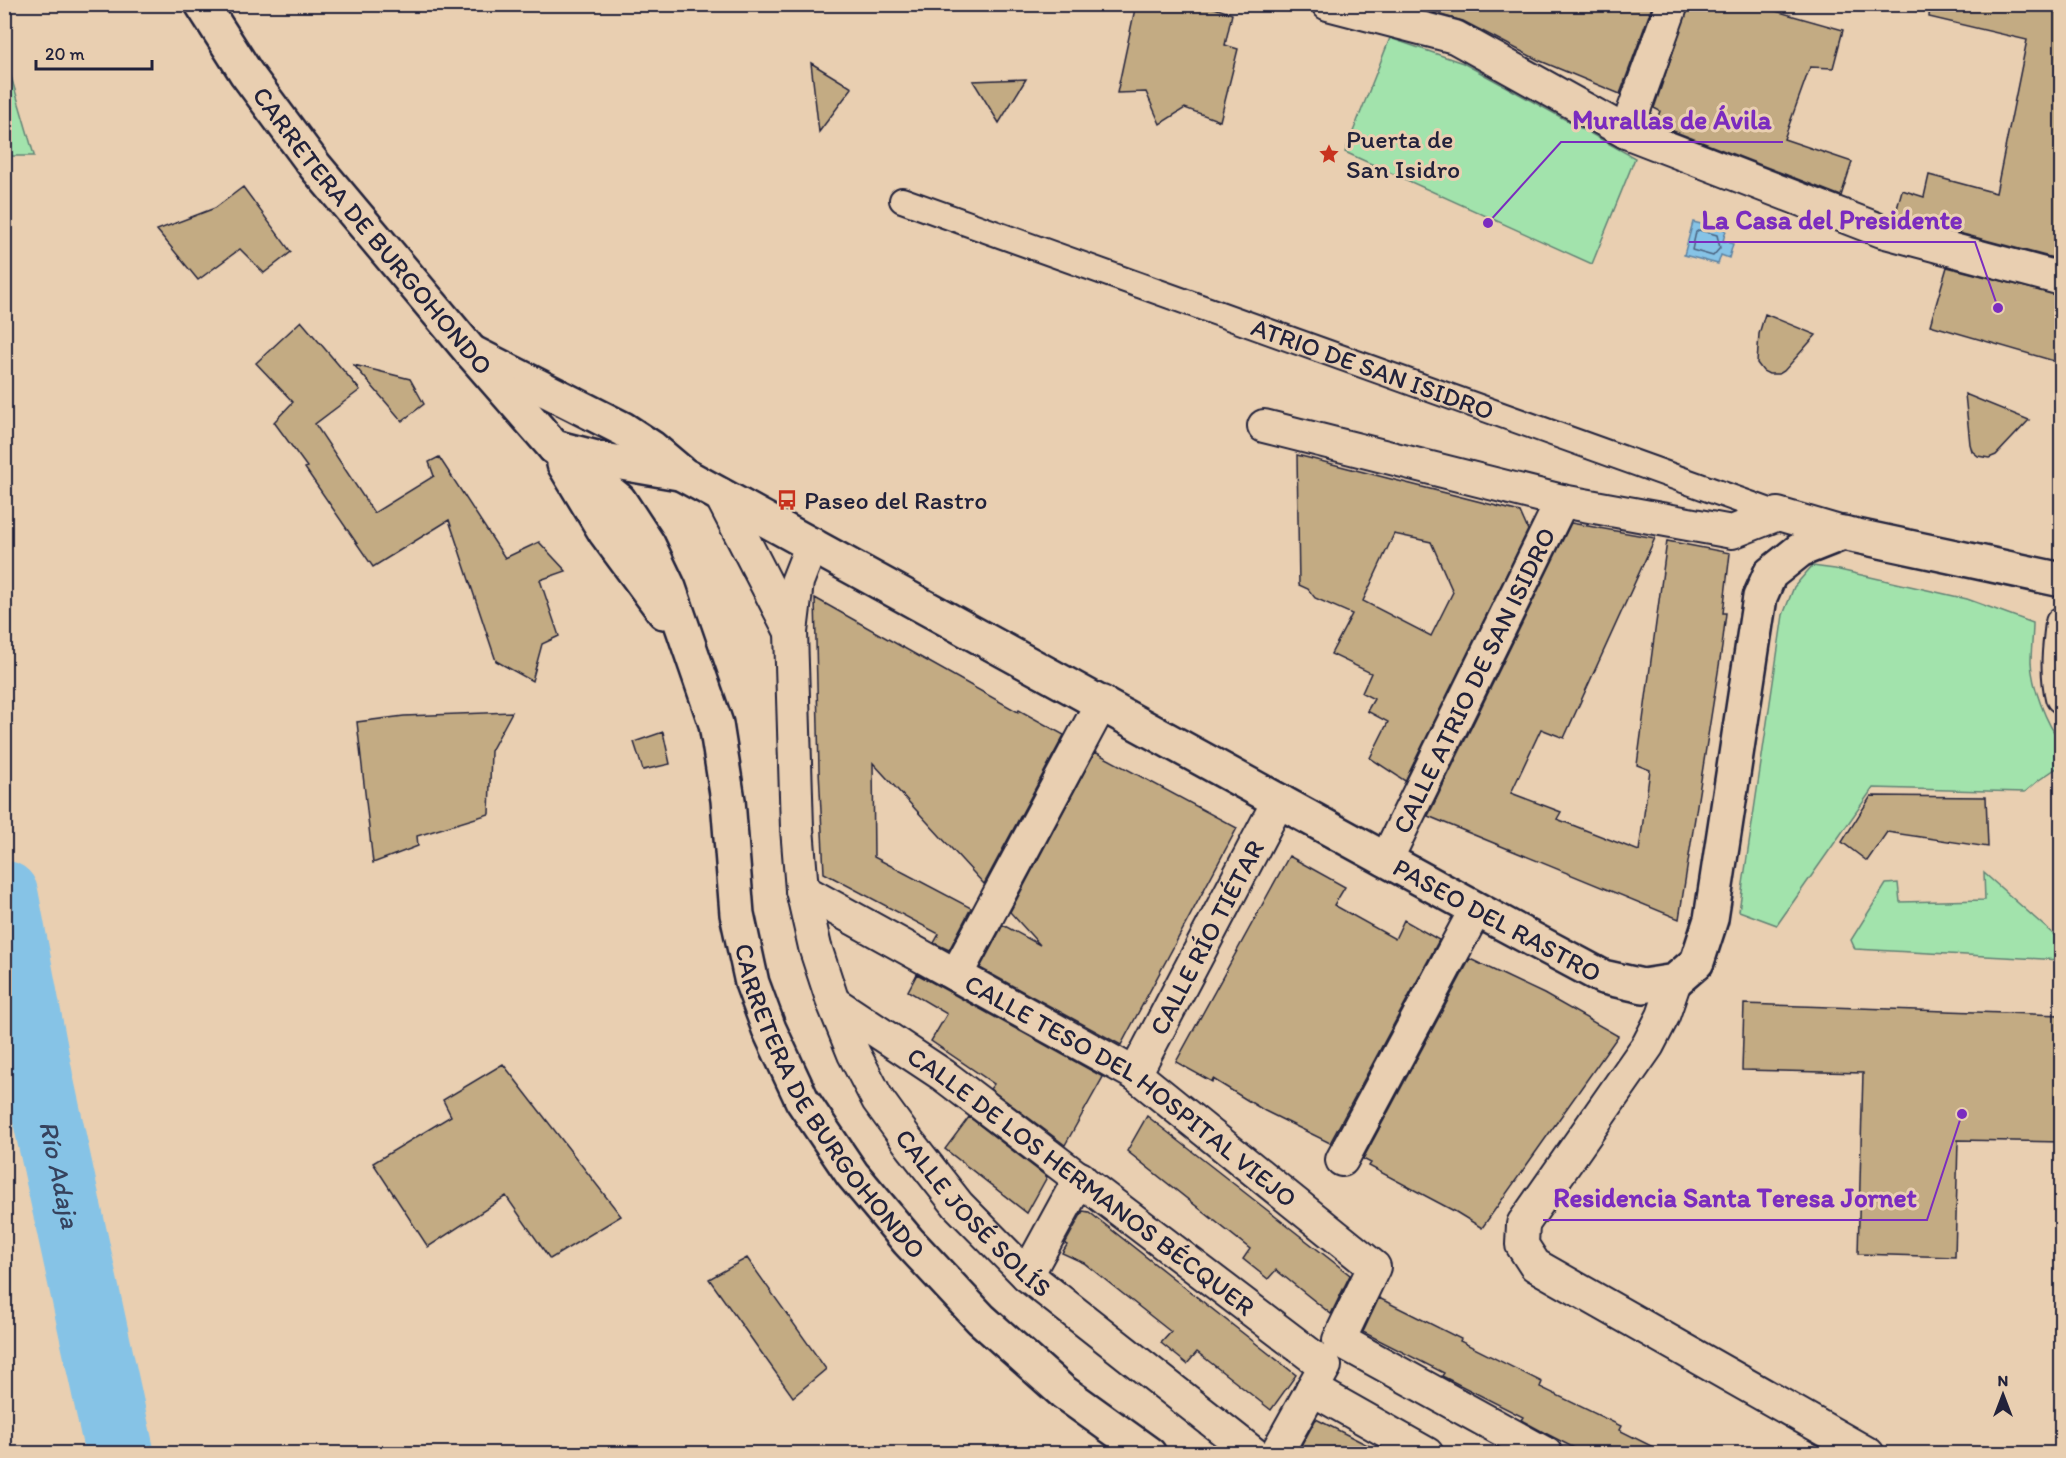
<svg xmlns="http://www.w3.org/2000/svg" width="2066" height="1458" viewBox="0 0 2066 1458" font-family="Itim,sans-serif">
<style>
.green{fill:#a2e3ac;stroke:#628274;stroke-width:1.5}
.water{fill:#86c3e6;stroke:#5e83a2;stroke-width:1.5}
.lines{fill:none;stroke-linecap:round;stroke-linejoin:round}
.shore{stroke:#4a627f;stroke-width:1.5}
.river{stroke:#86c3e6;stroke-width:69}
.building{fill:#c3ab83;stroke:#22223b;stroke-width:1.5;fill-rule:evenodd}
.pedestrian-casing{stroke:#22223b;stroke-width:28}
.minor-casing{stroke:#22223b;stroke-width:36}
.tertiary-casing{stroke:#22223b;stroke-width:38}
.secondary-casing{stroke:#22223b;stroke-width:38}
.pedestrian{stroke:#e9cfb1;stroke-width:24}
.minor{stroke:#e9cfb1;stroke-width:32}
.tertiary{stroke:#e9cfb1;stroke-width:33}
.secondary{stroke:#e9cfb1;stroke-width:33}
.labels{text-anchor:middle;stroke-width:6;stroke-linejoin:round;paint-order:stroke}
.poi-label{font-size:26px;fill:#22223b;stroke:#e9cfb1;text-anchor:start}
.street-label{font-size:26px;fill:#22223b;stroke:#e9cfb1}
.water-label{font-size:27px;font-style:italic;fill:#36425d;stroke:#e9cfb1}
.leader{fill:none;stroke:#7b2cbf;stroke-width:2}
.callout-dot{fill:#7b2cbf;stroke:#e9cfb1;stroke-width:2}
.callout-label{font-size:27px;text-anchor:middle;font-weight:bold;fill:#7b2cbf;stroke:#e9cfb1;stroke-width:6;stroke-linejoin:round;paint-order:stroke}
</style>
<rect width="100%" height="100%" fill="#e9cfb1"/>
<filter id="ink" filterUnits="userSpaceOnUse"><feTurbulence type="fractalNoise" baseFrequency=".0167" numOctaves="2"/><feDisplacementMap in="SourceGraphic" scale="12" xChannelSelector="R" yChannelSelector="G"/><feConvolveMatrix kernelMatrix="1 2 1 2 8 2 1 2 1" color-interpolation-filters="sRGB"/></filter>
<g filter="url(#ink)">
<path class="green" d="M1390 38 1463 63 1635 158 1592 264 1345 152Z
M5 56 34 155V156H5Z
M1812 566 1835 569 1967 599 2033 623C2033 636 2031 649 2031 662 2032 686 2046 724 2061 742V765L2039 780 2025 792 1873 788 1777 925 1739 911 1783 615 1794 587Z
M1984 873 2061 941V960L1855 949 1851 940 1886 884 1898 883 1900 902 1985 900Z"/>
<path class="water" d="M1693 222 1726 230 1723 241 1733 244 1729 258 1721 255 1718 264 1684 255Z"/>
<g class="lines">
<path class="shore" d="M1699 230 1717 235 1720 248 1713 256 1692 250 1696 232Z"/>
<path class="river" id="s1" d="M4 895 39 1080 120 1454"/>
</g>
<path class="building" d="M1136 4H1203L1232 14 1225 45 1238 49 1220 121 1185 108 1160 124 1146 92 1117 93Z
M1417 4H1653L1620 94 1538 60 1463 21 1437 14Z
M1689 4H1773L1772 10 1843 30 1833 68 1810 67 1784 139 1852 162 1841 196 1655 124 1660 111 1654 108Z
M1930 4H2061V260L1895 216 1902 190 1924 197 1929 175 1996 193 2027 40 1929 17Z
M811 63 852 88 819 132Z
M1026 79 999 123 973 81Z
M243 187 291 252 264 273 240 249 198 280 157 230 215 208Z
M1947 267 2061 296V363L1930 325Z
M1765 314 1816 335 1784 371 1779 374H1769L1763 371 1757 363 1759 334Z
M301 321 360 390 315 424 374 513 434 476 429 462 439 457 505 558 539 542 566 571 540 580 559 636 542 644 532 681 496 661 449 520 373 567 305 468 307 467 274 422 293 402 256 363Z
M354 365 410 379 424 404 402 421Z
M1965 394 2029 420 1996 455 1989 458 1978 456 1972 451 1970 444Z
M1297 455 1520 512 1528 530 1405 781 1370 758 1388 722 1367 711 1374 699 1362 693 1371 673 1331 654 1352 614 1315 598 1308 589 1299 585ZM1394 534 1431 542 1453 592 1431 636 1363 601Z
M1571 523 1655 538 1564 738 1541 729 1511 793 1561 812 1557 819 1639 851 1650 770 1637 765 1667 541 1730 553 1723 613H1726L1722 647 1679 919 1428 816Z
M815 598 1018 712 1019 710 1064 735 984 884 873 763 874 857 971 908 949 950 934 943 939 934 824 873 819 770Z
M512 712 491 751 489 814 417 836 418 846 373 863 357 722 404 716Z
M663 732 670 764 643 770 634 742Z
M1095 752 1237 828 1121 1045 980 968 1003 925 1040 945 1010 912Z
M1871 796 1986 797 1988 847 1887 832 1867 861 1842 842Z
M1289 856 1345 887 1334 905 1395 939 1404 920 1439 940 1330 1143 1265 1111 1213 1079 1212 1082 1176 1062Z
M1470 959 1544 994 1618 1036 1482 1228 1456 1212 1369 1166 1371 1163 1363 1159Z
M917 974 1103 1077 1065 1145 990 1089 994 1084 931 1041 947 1014 908 991Z
M1744 1004 2061 1015V1142L1958 1140 1955 1257 1858 1254 1863 1073 1742 1070Z
M503 1064 621 1216 550 1259 506 1196 428 1247 373 1163 451 1116 443 1100Z
M1147 1116 1350 1275 1331 1314 1276 1270 1268 1279 1243 1259 1250 1249 1127 1151Z
M969 1117 1047 1177 1027 1213 945 1149Z
M1083 1211 1089 1212 1296 1375 1271 1410 1197 1352 1187 1364 1161 1343 1171 1332 1084 1263 1062 1253 1067 1245 1065 1244Z
M747 1258 826 1369 793 1397 709 1279Z
M1379 1298 1461 1339 1460 1341 1542 1382 1540 1387 1621 1426 1619 1430 1667 1454H1586L1545 1433 1521 1420 1523 1417 1442 1376 1444 1373 1363 1332Z
M1316 1419 1385 1454H1297Z"/>
<g class="lines">
<g class="pedestrian-casing">
<g id="pedestrian">
<path id="s2" d="M902 200 1778 514"/>
</g>
</g>
<g class="minor-casing">
<g id="minor">
<path d="M1328 4 1455 37 1626 132 1882 231 2062 279"/>
<path d="M1626 132 1672 4"/>
<path d="M1264 426 1562 501 1732 532 1778 514 1843 533"/>
<path d="M720 494 791 632"/>
<path id="s3" d="M812 544 797 582 791 632 797 828 802 890 815 947 833 1002 854 1054 878 1100 910 1144 958 1205 1027 1275 1254 1454"/>
<path d="M2062 623C2059 647 2056 673 2062 697"/>
<path id="s4" d="M1386 860 1562 501"/>
<path id="s5" d="M802 890 1135 1074 1374 1267 1339 1340 1546 1454"/>
<path d="M956 975 1102 702"/>
<path d="M1675 981 1663 1016 1648 1045 1523 1224 1522 1245 1535 1265 1868 1454"/>
<path id="s6" d="M833 1002 943 1075 1325 1366 1276 1454"/>
<path id="s7" d="M1135 1074 1279 800"/>
<path d="M1342 1160 1476 909"/>
<path d="M1027 1275 1080 1178"/>
<path d="M1312 1389 1427 1454"/>
</g>
</g>
<g class="tertiary-casing">
<g id="tertiary">
<path id="s8" d="M471 352 623 429 652 448 684 475 1476 909 1603 977 1643 986 1675 981 1697 962 1711 919 1760 597 1770 574 1800 550 1843 533 2062 580"/>
<path d="M554 447 604 460 679 473"/>
</g>
</g>
<g class="secondary-casing">
<g id="secondary">
<path id="s9" d="M202 4 246 73 315 166 471 352 554 447 619 500 648 544 669 588 716 724 728 800 737 914 752 983 769 1029 802 1100 852 1174 908 1241 981 1319 1063 1392 1149 1454"/>
<path d="M564 464 605 532 664 612"/>
</g>
</g>
<use href="#pedestrian" class="pedestrian"/>
<use href="#minor" class="minor"/>
<use href="#tertiary" class="tertiary"/>
<use href="#secondary" class="secondary"/>
</g>
</g>
<defs>
<g id="sight-bare" transform="scale(1.62)"><path d="M0-6L1.8-2.2L6-1.7L2.9 1.2L3.7 5.4L0 3.3L-3.7 5.4L-2.9 1.2L-6-1.7L-1.8-2.2Z" fill="#c8321e" stroke="#e9cfb1" stroke-width="2.5" paint-order="stroke"/></g>
<g id="bus-bare" transform="scale(1.62)"><path d="M-5-6H5V4H4V6H2V4H-2V6H-4V4H-5ZM-3.5-4V0h7V-4ZM-3.5 1.2v1.5H-2V1.2ZM2 1.2v1.5H3.5V1.2Z" fill="#c8321e" stroke="#e9cfb1" stroke-width="2.5" paint-order="stroke"/></g>
</defs>
<g fill-rule="evenodd">
<use href="#sight-bare" x="1329" y="154"/>
<use href="#bus-bare" x="787" y="500"/>
</g>
<g class="labels">
<g class="poi-label">
<text x="1346" y="148">Puerta de<tspan x="1346" dy="30">San Isidro</tspan></text>
<text x="804" y="509">Paseo del Rastro</text>
</g>
<g class="street-label">
<text dy="9" stroke="none"><textPath href="#s9" startOffset="284">CARRETERA DE BURGOHONDO</textPath></text>
<text dy="9" stroke="none"><textPath href="#s2" startOffset="500">ATRIO DE SAN ISIDRO</textPath></text>
<text dy="9" stroke="none"><textPath href="#s4" startOffset="200">CALLE ATRIO DE SAN ISIDRO</textPath></text>
<text dy="9" stroke="none"><textPath href="#s8" startOffset="1174">PASEO DEL RASTRO</textPath></text>
<text dy="9" stroke="none"><textPath href="#s7" startOffset="154">CALLE RÍO TIÉTAR</textPath></text>
<text dy="9" stroke="none"><textPath href="#s5" startOffset="386">CALLE TESO DEL HOSPITAL VIEJO</textPath></text>
<text dy="9" stroke="none"><textPath href="#s9" startOffset="1299">CARRETERA DE BURGOHONDO</textPath></text>
<text dy="9" stroke="none"><textPath href="#s6" startOffset="306">CALLE DE LOS HERMANOS BÉCQUER</textPath></text>
<text dy="9" stroke="none"><textPath href="#s3" startOffset="722">CALLE JOSÉ SOLÍS</textPath></text>
</g>
<g class="water-label">
<text dy="9" stroke="none"><textPath href="#s1" startOffset="285">Río Adaja</textPath></text>
</g>
</g>
<path class="leader" d="M1488 223L1561 142H1783M1998 308L1975 242H1689M1962 1114L1927 1220H1543"/>
<g class="callout-dot">
<circle cx="1488" cy="223" r="6"/>
<circle cx="1998" cy="308" r="6"/>
<circle cx="1962" cy="1114" r="6"/>
</g>
<g class="callout-label">
<text x="1672" y="129">Murallas de Ávila</text>
<text x="1832" y="229">La Casa del Presidente</text>
<text x="1735" y="1207">Residencia Santa Teresa Jornet</text>
</g>
<rect width="2066" height="1458" fill="none" stroke="#e9cfb1" stroke-width="24"/>
<rect x="12" y="12" width="2042" height="1434" fill="none" stroke="#22223b" stroke-width="2" filter="url(#ink)"/>
<g transform="translate(2003 1395)" stroke="#e9cfb1" stroke-width="4.5" paint-order="stroke">
<path d="M0-4.5L10 22L0 15L-10 22Z" fill="#22223b"/>
<text y="-9" font-size="16" font-weight="bold" text-anchor="middle" fill="#22223b">N</text>
</g>
<path d="M36 60v9h116v-9" fill="none" stroke="#22223b" stroke-width="3"/>
<text x="45" y="60" font-size="18" fill="#22223b" stroke="#e9cfb1" stroke-width="4.5" paint-order="stroke">20 m</text>
</svg>
